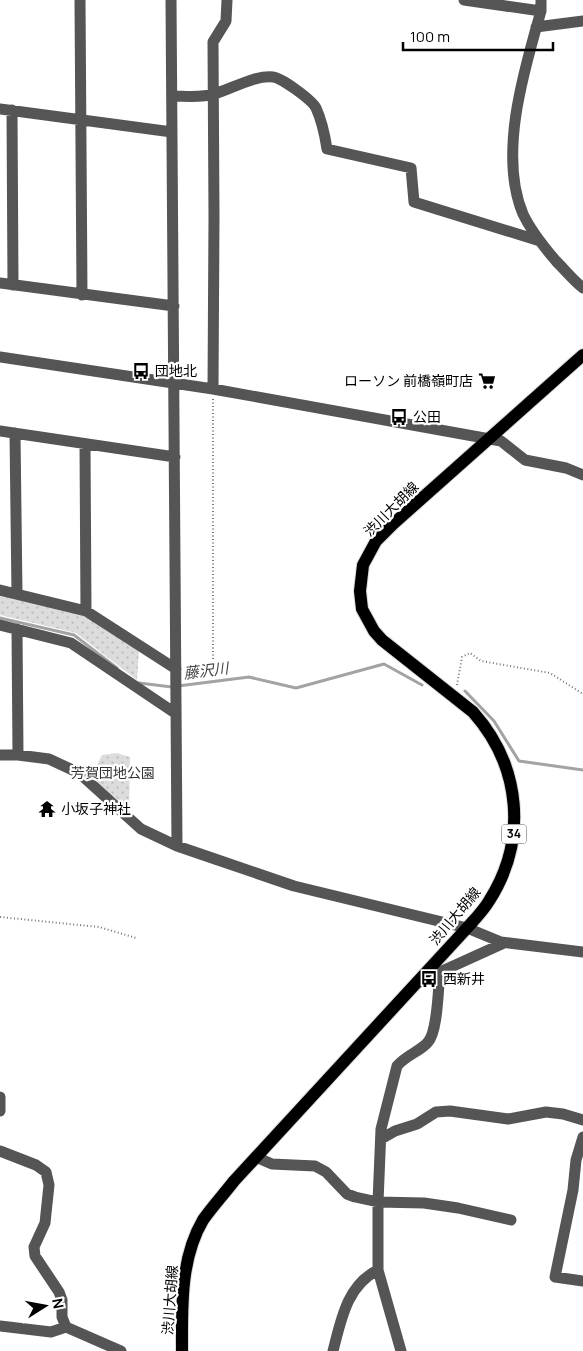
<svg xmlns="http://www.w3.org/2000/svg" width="583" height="1351" viewBox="0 0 583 1351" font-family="Manrope,'Noto Sans JP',sans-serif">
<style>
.park{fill:url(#park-dots)}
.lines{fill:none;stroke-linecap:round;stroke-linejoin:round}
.stream{stroke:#a3a3a3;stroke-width:3}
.major-casing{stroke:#dbdbdb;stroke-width:14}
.path{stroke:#777;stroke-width:2;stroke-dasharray:1 2.5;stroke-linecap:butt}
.minor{stroke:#555;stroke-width:11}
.major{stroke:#000;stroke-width:12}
.labels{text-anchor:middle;stroke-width:4.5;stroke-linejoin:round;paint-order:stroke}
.shield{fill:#fff;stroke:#4c4c4c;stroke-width:1}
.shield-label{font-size:12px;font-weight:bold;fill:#000}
.poi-label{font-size:14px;fill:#000;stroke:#fff;text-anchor:start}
.street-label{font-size:14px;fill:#000;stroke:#fff}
.park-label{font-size:14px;fill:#333;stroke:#fff}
.water-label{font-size:15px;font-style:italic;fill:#444;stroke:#fff}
</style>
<defs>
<pattern id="park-dots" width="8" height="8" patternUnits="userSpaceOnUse" patternTransform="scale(1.25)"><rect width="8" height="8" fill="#dcdcdc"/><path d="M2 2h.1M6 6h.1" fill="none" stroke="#bbb" stroke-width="1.8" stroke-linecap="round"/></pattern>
</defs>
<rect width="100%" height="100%" fill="#fff"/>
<path class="park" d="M0 595 84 615 139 650 137 680 76 633 0 615Z
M117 753 130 757 129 808 90 779 102 755Z"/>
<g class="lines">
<path class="stream" d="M0 618 74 635 117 668
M139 683 172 687
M178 686 249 677 296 688 384 664 422 685
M465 691 494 721 519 761 583 770"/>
<g class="major-casing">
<path id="major" d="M182 1351C182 1307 180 1259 203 1220 212 1207 224 1194 234 1181L467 928C475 919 483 911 489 901 528 840 521 766 473 712L382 640 374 631 362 609 360 591 363 565 376 541 393 524 583 355"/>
</g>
<path class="path" d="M213 399V677
M457 685 462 657 470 653 481 661 550 673 583 694
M0 917 99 927 136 938"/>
<path class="minor" d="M80 0 82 295
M171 0 177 846
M464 0 541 11
M541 0V11C524 70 498 155 523 214 531 231 544 247 556 261 565 270 573 280 583 288
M536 27 583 21
M172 96C185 96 202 98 214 94 232 89 254 75 273 77 282 78 312 100 316 108 322 121 325 136 327 149L411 168 414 202 540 241
M0 109 172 132
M12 110 13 285
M0 283 174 306
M0 357 213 389 501 441 525 460 566 468 583 475
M213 389 214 217 213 42 226 21 227 0
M0 431 175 457
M15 433 17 594
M85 444 86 611
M0 590 86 611 176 669
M0 625 71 643 175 713
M17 629 18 755
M0 755H18L49 759 79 773 141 829 177 846 215 859 294 886 467 928 501 942 583 952
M434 968 440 972 504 943
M0 1097V1111
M583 1137 576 1160 573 1190 555 1277 583 1281
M381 1139 395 1131 417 1124 436 1112 450 1111 508 1119 546 1112 563 1114 583 1120
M0 1151 36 1165 46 1172 49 1185 45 1223 34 1247 35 1256 59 1292 62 1300V1317L66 1327 121 1351
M256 1157 272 1164 315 1166 326 1172 347 1194 355 1197 378 1202 424 1203 458 1208 511 1220
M0 1326 51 1332 66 1327
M333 1351C341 1320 347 1285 378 1270
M401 1351 378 1270V1202L381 1129 397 1066C406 1055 421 1051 428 1042 438 1031 438 988 440 972"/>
<use href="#major" class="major"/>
</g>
<defs>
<g id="bus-bare" transform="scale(1.35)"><path d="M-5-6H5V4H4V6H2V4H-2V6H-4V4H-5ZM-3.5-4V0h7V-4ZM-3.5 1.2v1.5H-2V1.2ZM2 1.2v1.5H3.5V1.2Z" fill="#000" stroke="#fff" stroke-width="2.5" paint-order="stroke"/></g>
<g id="supermarket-bare" transform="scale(1.35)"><path d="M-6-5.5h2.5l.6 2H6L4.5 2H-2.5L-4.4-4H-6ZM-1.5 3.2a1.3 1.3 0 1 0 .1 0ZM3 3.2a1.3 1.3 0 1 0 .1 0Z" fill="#000" stroke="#fff" stroke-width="2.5" paint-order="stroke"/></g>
<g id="temple-bare" transform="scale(1.35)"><path d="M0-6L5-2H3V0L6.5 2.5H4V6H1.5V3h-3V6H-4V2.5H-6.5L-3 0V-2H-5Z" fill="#000" stroke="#fff" stroke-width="2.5" paint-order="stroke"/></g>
</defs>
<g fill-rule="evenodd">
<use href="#bus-bare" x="141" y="371"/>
<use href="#supermarket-bare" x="487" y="381"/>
<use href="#bus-bare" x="399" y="417"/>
<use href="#temple-bare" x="47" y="809"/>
<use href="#bus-bare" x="429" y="979"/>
</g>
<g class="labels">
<rect class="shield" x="501.5" y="824.5" width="25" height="19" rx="4"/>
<g class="shield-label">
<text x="514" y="838">34</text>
</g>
<g class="poi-label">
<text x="155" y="376">団地北</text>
<text x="473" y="386" text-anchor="end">ローソン 前橋嶺町店</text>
<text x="413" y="422">公田</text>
<text x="61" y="814">小坂子神社</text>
<text x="443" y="984">西新井</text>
</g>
<g class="street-label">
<text transform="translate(391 509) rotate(-45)" y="5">渋川大胡線</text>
<text transform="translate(455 916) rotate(-50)" y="5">渋川大胡線</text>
<text transform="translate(170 1300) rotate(-86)" y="5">渋川大胡線</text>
</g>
<g class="park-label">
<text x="113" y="778">芳賀団地公園</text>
</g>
<g class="water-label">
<text transform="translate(206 671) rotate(-7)" y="5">藤沢川</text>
</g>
</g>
<g transform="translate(45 1306) rotate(79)" stroke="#ffffff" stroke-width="4" paint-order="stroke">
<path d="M0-4L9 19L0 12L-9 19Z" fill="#000000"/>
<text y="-8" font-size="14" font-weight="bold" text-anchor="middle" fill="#000000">N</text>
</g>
<path d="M403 42v8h150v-8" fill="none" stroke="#000000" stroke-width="2.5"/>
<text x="410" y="42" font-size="15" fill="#000000" stroke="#ffffff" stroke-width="4" paint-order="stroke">100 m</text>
</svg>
